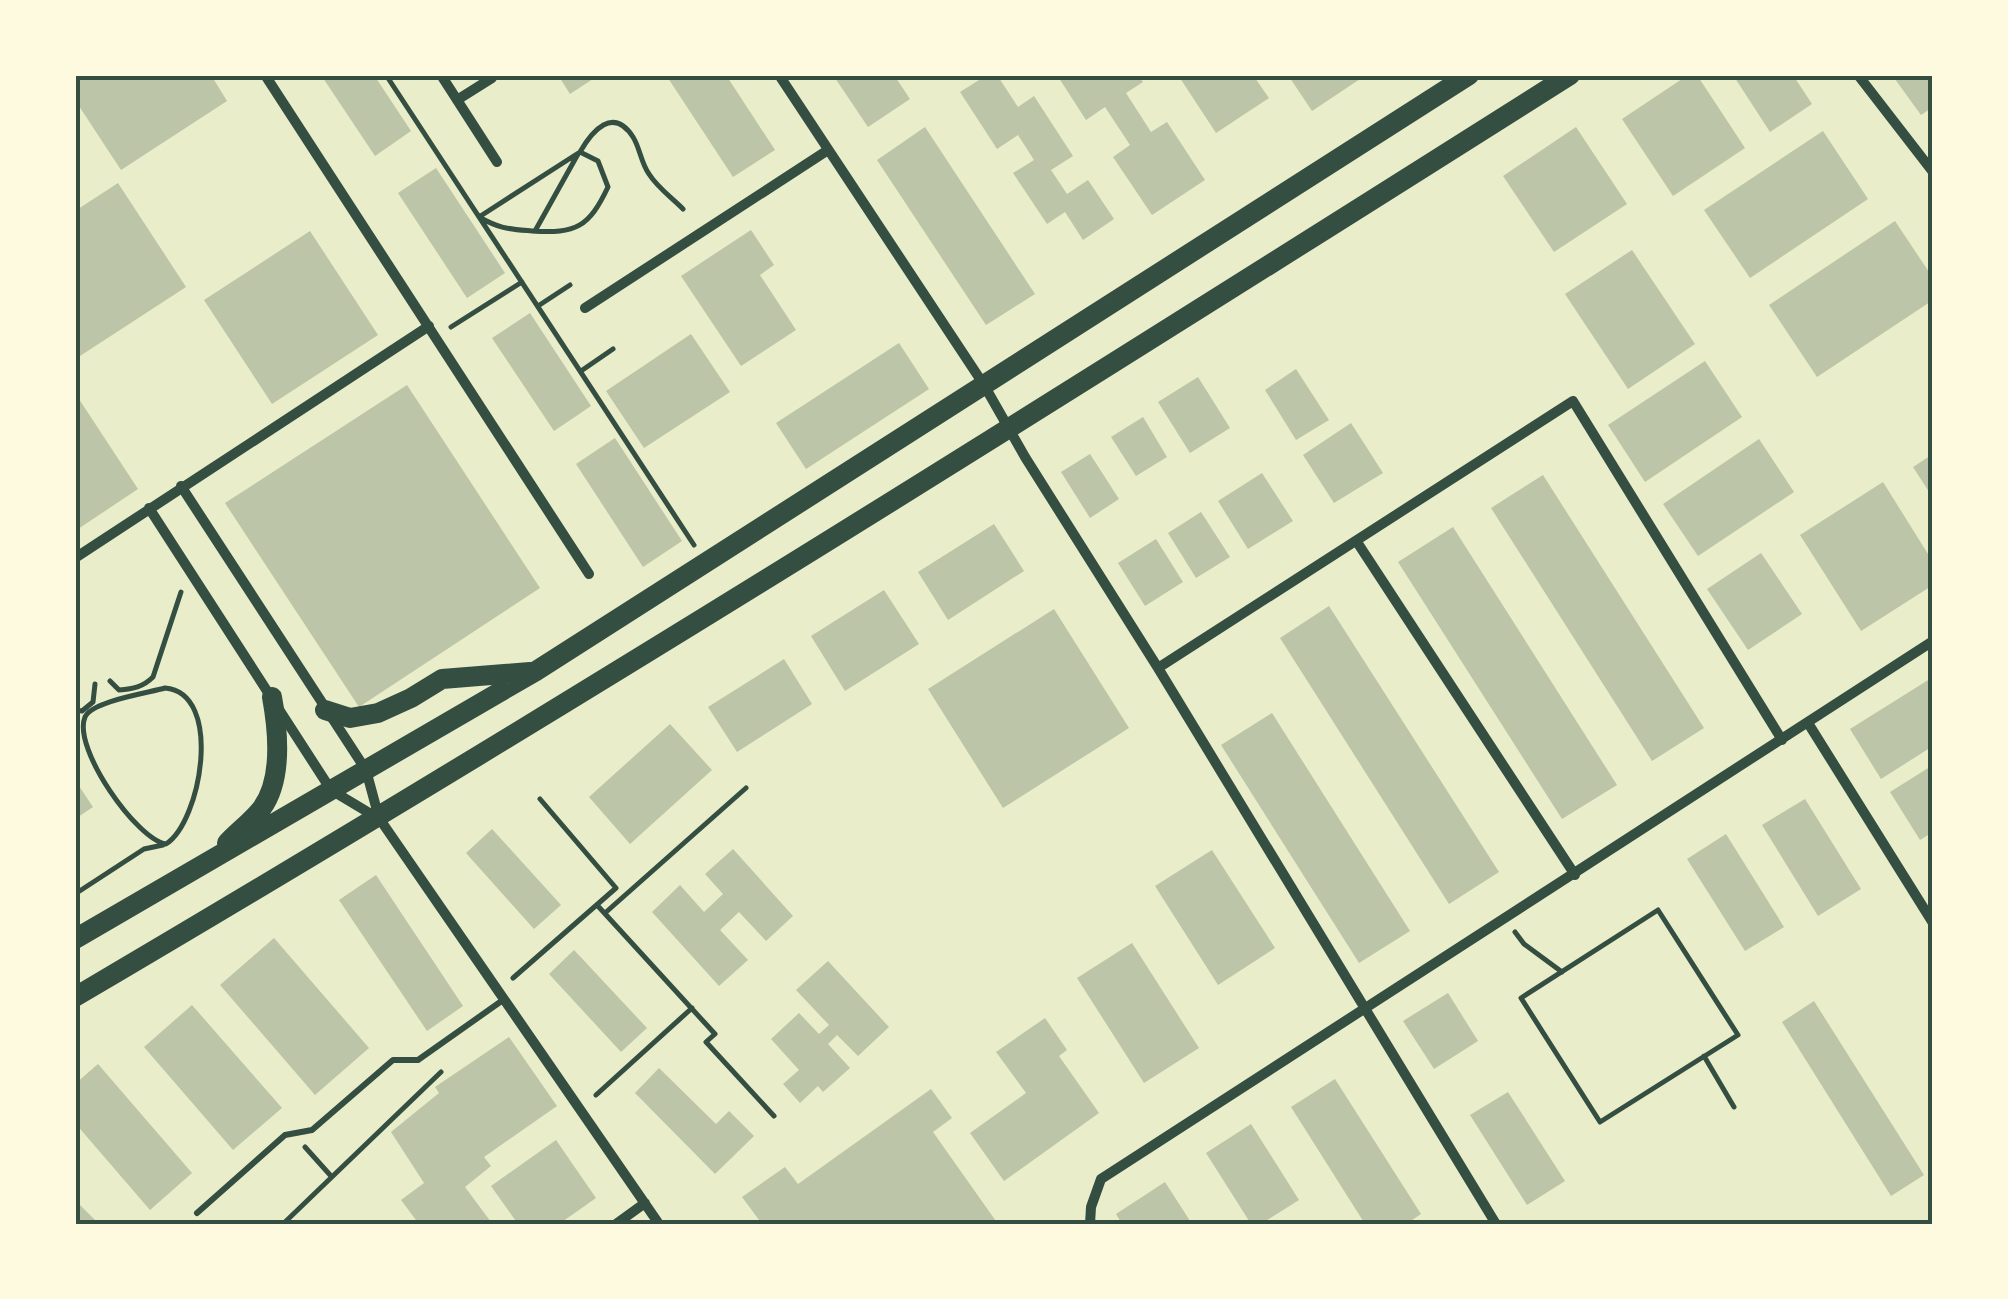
<svg xmlns="http://www.w3.org/2000/svg" width="2008" height="1299" viewBox="0 0 2008 1299" font-family="Jost,sans-serif">
<style>
.building{fill:#bcc5a7}
.lines{fill:none;stroke-linecap:round;stroke-linejoin:round}
.path{stroke:#344e41;stroke-width:5}
.service{stroke:#344e41;stroke-width:6}
.minor{stroke:#344e41;stroke-width:10}
.primary{stroke:#344e41;stroke-width:20}
.neatline{fill:none;stroke:#344e41;stroke-width:4}
</style>
<rect width="100%" height="100%" fill="#e9edc9"/>
<path class="building" d="M75 75H211L227 101 121 170 75 100Z
M321 75H374L411 131 375 156Z
M558 75H599L570 94Z
M666 75H726L775 150 733 177Z
M833 75H894L910 99 868 127Z
M987 75H997L1018 107 1034 96 1073 156 1051 170 1067 194 1088 180 1114 219 1083 240 1065 212 1047 224 1013 173 1034 160 1018 135 997 149 960 92Z
M1057 75H1138L1143 82 1126 93 1151 132 1167 122 1205 180 1152 215 1113 157 1130 145 1105 107 1086 120Z
M1178 75H1253L1269 98 1216 133Z
M1288 75H1366L1312 111Z
M1688 75H1697L1745 148 1673 196 1622 119Z
M1733 75H1793L1812 104 1770 132Z
M1892 75H1933V107L1921 115Z
M925 127 1035 294 986 325 877 160Z
M1576 127 1627 204 1554 252 1503 176Z
M1823 131 1868 199 1750 278 1704 210Z
M436 168 505 273 467 298 398 193Z
M118 183 186 287 80 356 75 348V211Z
M1895 221 1933 278V300L1817 377 1769 305Z
M751 230 774 265 760 275 796 330 741 366 681 276Z
M310 231 378 335 272 404 204 300Z
M1632 250 1695 344 1628 389 1565 294Z
M530 313 591 406 554 431 492 338Z
M691 334 730 392 644 448 606 391Z
M899 343 929 389 806 469 776 423Z
M1705 361 1742 417 1645 482 1608 425Z
M1296 369 1329 420 1296 440 1265 390Z
M1198 377 1230 428 1190 453 1158 402Z
M407 385 540 588 359 707 225 503Z
M75 393 138 489 75 531Z
M1143 417 1167 457 1136 476 1111 437Z
M1351 423 1383 473 1334 503 1303 455Z
M615 438 682 541 643 567 576 464Z
M1759 439 1794 492 1698 556 1663 504Z
M1090 454 1119 499 1090 518 1061 472Z
M1933 454V498L1913 467Z
M1262 473 1293 521 1248 549 1218 501Z
M1543 475 1704 728 1652 761 1491 508Z
M1883 482 1933 562V585L1861 631 1800 535Z
M1201 512 1230 557 1196 578 1168 533Z
M994 524 1024 571 948 620 918 572Z
M1453 527 1617 785 1562 819 1398 562Z
M1156 539 1183 582 1145 606 1118 563Z
M1761 553 1802 614 1748 650 1707 589Z
M884 590 919 644 845 691 811 636Z
M1329 606 1499 872 1449 904 1280 638Z
M1054 609 1129 728 1003 808 928 689Z
M784 659 812 704 737 752 708 707Z
M1933 677V746L1881 779 1850 729Z
M1272 713 1410 931 1359 963 1221 745Z
M670 724 712 770 630 844 589 797Z
M1933 765V832L1920 840 1890 792Z
M75 780 93 807 75 819Z
M1805 799 1861 889 1818 916 1762 825Z
M492 829 561 905 534 929 466 853Z
M1726 834 1784 927 1745 951 1687 859Z
M733 849 793 916 766 941 739 912 720 930 748 960 719 986 652 912 680 885 704 912 723 894 705 874Z
M1212 850 1275 948 1218 985 1155 886Z
M376 875 463 1006 427 1031 339 900Z
M274 938 369 1048 315 1095 220 985Z
M1132 943 1199 1048 1144 1083 1077 978Z
M574 950 647 1028 621 1052 549 974Z
M828 961 889 1027 858 1056 837 1035 828 1044 850 1068 823 1092 818 1086 800 1103 783 1084 799 1070 771 1039 799 1013 819 1034 829 1025 796 990Z
M1448 993 1478 1041 1434 1069 1403 1021Z
M1814 1001 1924 1175 1891 1196 1782 1022Z
M192 1005 282 1108 233 1150 144 1047Z
M1045 1018 1067 1050 1059 1056 1099 1113 1004 1181 970 1133 1026 1093 996 1052Z
M509 1037 557 1106 484 1157 491 1166 465 1187 491 1222 419 1224 401 1200 424 1183 391 1132 439 1093 435 1087Z
M98 1064 192 1173 150 1210 75 1123V1084Z
M659 1068 716 1124 729 1111 754 1136 715 1174 635 1093Z
M1335 1079 1421 1214 1406 1224H1365L1291 1107Z
M931 1089 952 1118 933 1132 998 1224H762L742 1197 785 1167 798 1184Z
M1508 1092 1565 1181 1527 1205 1470 1115Z
M1251 1124 1299 1200 1261 1224H1251L1206 1153Z
M556 1140 596 1198 559 1224H518L491 1186Z
M1165 1182 1192 1224H1122L1116 1214Z
M75 1200 99 1224H75Z"/>
<g class="lines">
<path class="path" d="M386 75 694 545
M580 152 479 217C500 229 509 229 532 231 576 234 589 227 608 187L598 161 580 152C592 131 613 106 633 137 640 148 641 163 649 174 657 187 672 198 683 209
M535 231 578 154
M538 306 570 285
M451 327 522 282
M581 371 613 349
M110 681 119 690C133 689 143 687 153 677L181 592
M165 688C224 693 201 822 166 844 137 840 72 748 85 717 92 701 148 693 165 688Z
M75 710 82 711 93 702 95 684
M75 894 144 849 163 845
M597 905 715 1034 706 1042 774 1116
M1658 910 1738 1035 1600 1122 1521 998Z
M605 913 746 788
M1515 932 1524 944 1562 972
M513 978 616 888 540 799
M1704 1056 1734 1107
M596 1095 692 1008
M305 1147 331 1176
M283 1224 441 1072"/>
<path class="service" d="M197 1213 285 1135 312 1130 393 1060H418L503 1000"/>
<path class="minor" d="M265 75 589 574
M441 75 497 162
M779 75 984 385 1025 457 1158 668 1496 1224
M1858 75 1933 172
M457 100 492 78 490 75
M585 308 828 150
M181 486 366 770 379 818 659 1224
M149 508 331 790 376 817
M1357 542 1575 875
M75 558 429 326
M1158 668 1573 401 1782 740
M1808 723 1933 923
M616 1224 645 1203
M1090 1224 1091 1207 1101 1179 1933 641"/>
<path class="primary" d="M325 710 350 718 378 713 411 698 442 679 530 672
M227 843C238 831 252 821 262 808 283 779 278 730 272 697
M75 939 536 671 1469 75
M75 997C580 700 1075 388 1570 75"/>
</g>
<rect width="2008" height="1299" fill="none" stroke="#fefae0" stroke-width="155"/>
<rect x="78" y="78" width="1852" height="1144" class="neatline"/>
</svg>
